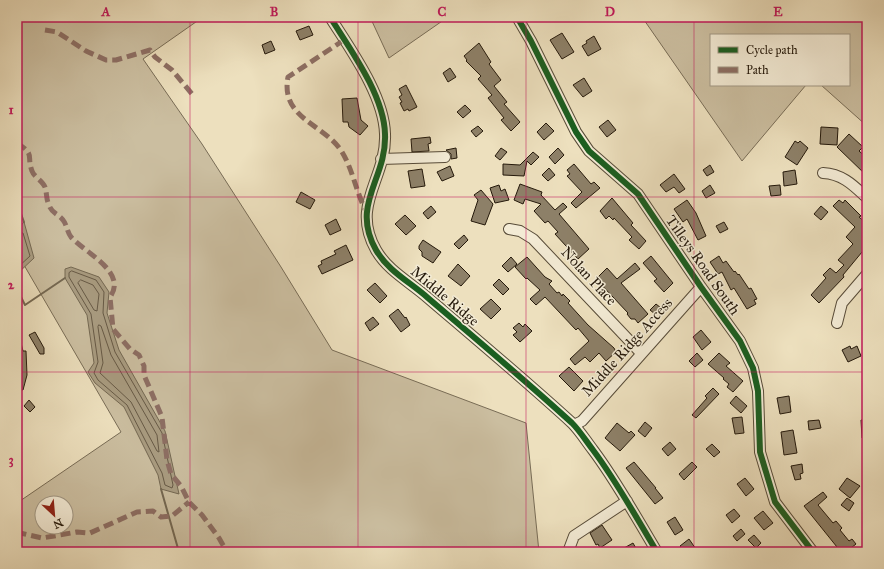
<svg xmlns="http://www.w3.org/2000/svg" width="884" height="569" viewBox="0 0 884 569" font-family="'IM FELL Great Primer',serif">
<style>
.green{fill:#cbbea0;stroke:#786c56;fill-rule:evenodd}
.water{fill:#a99c81;stroke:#746852}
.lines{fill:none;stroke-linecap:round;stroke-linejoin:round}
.shore{stroke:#675a46;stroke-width:1}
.stream{stroke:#746852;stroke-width:2}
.building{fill:#8d8068;stroke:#25190b}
.minor-casing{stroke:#574b38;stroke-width:12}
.minor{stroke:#f3ebd5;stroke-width:10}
.quiet{stroke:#8d6e63;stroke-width:5;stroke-dasharray:10 5;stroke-linecap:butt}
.cycleway-casing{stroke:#f3ebd5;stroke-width:8}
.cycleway{stroke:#1b5e20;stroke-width:6}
.grid{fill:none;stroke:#c2185b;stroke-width:1;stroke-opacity:0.55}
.labels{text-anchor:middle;stroke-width:3;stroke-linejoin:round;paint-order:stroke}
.street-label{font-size:15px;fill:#25190b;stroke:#f3ebd5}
.neatline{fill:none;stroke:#c2185b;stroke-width:1.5}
.grid-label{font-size:13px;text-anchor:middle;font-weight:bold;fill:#c2185b}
</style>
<rect width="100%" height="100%" fill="#ede0be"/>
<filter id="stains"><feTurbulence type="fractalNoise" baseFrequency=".005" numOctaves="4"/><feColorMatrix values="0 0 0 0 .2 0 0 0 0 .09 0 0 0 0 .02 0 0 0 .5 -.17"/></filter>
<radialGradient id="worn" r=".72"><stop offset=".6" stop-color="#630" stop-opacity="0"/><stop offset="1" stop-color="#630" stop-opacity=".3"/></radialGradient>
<path class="green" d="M17 17H203L143 59 202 144 281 267 332 350 526 423 539 552H17V503L121 432 17 253ZM42 503H66V527H42Z
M370 17H448L389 58Z
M642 17H867V126L821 85H849V35H711V85H806L742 161Z"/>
<path class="water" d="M24 222 34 258 17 274V230Z
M71 267 99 277 109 292 107 313 119 350 165 431 179 494 161 489 158 475 124 407 95 383 88 372 94 363 87 315 65 278V269Z"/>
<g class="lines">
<path class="shore" d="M17 232 23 233 30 256 17 268
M72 271 96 280 104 292 103 313 115 352 162 433 173 485 172 488 165 485 162 473 127 405 98 380 94 373 98 362 91 314 69 277V273Z
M81 280 93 285 99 294 97 311 94 310 78 283Z
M99 325 101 326 111 355 157 435 159 452 157 451 131 402 100 373 103 363 98 327Z"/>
<path class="stream" d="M17 203 24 222
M17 289 25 305 65 278
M161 489 179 552"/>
</g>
<path class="building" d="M309 26 313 35 300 40 296 31Z
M562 33 574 52 562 59 550 40Z
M594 36 601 49 588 56 582 46 587 43 586 41Z
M271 41 275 50 265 54 262 45Z
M479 43 491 62 489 64 501 80 494 86 507 102 504 104 520 122 511 131 501 120 504 118 488 98 492 95 478 79 481 76 466 61 467 60 464 56Z
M450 68 456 77 448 82 443 73Z
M584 78 592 91 583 97 573 85Z
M406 85 417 107 409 111 408 109 404 111 400 103 402 102 399 97 402 95 399 89Z
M357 98 361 120 368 126 360 135 349 127 348 122H343L342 99Z
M465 105 471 111 463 118 457 112Z
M608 120 616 130 607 137 599 127Z
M546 123 554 131 544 140 537 132Z
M478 126 483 131 476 137 471 131Z
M821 127 838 128 837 145 820 144Z
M849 134 863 147 859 151 867 158V176L837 147Z
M430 137 431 143 428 144 429 151 412 152 411 139Z
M795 141 798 143 800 141 808 148 797 165 785 157Z
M456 148 457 158 451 159V154L446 150Z
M501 148 507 152 500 160 495 156Z
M558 148 564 155 555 164 549 157Z
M533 152 539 157 531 165 527 161 524 176 503 175V164L520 165Z
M574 164 591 184 594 182 600 188 576 208 571 203 582 192 567 176 570 174 567 170Z
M710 165 714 172 707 176 703 170Z
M450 166 454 176 442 181 437 172Z
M549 168 555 175 548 181 542 175Z
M422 169 425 186 411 188 408 171Z
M795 170 797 184 784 186 783 172Z
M674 174 685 189 679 193 674 187 666 192 660 185Z
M520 184 542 192 541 195 555 210 563 203 567 207 559 214 589 249 578 259 555 234 558 232 548 221 545 223 534 211 541 204 525 199 523 204 514 200Z
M499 185 501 191 505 189 509 200 495 203 490 188Z
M710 185 715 193 706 198 702 191Z
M780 185 781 195 771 196 769 186Z
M481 190 493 204 485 225 471 221 478 200 474 195Z
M301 192 315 200 310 209 296 202Z
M612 198 633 223 631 225 646 241 639 249 629 240 632 237 614 218 613 220 609 216 606 219 600 211Z
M687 200 696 213 706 236 698 240 687 219 683 222 674 209Z
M839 200 843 203 845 200 861 216 859 217 867 224V246L843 275 844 277 819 303 811 295 826 278 823 275 830 268 836 273 844 265 838 260 853 244 846 237 855 227 833 206Z
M431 206 436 212 428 219 423 213Z
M821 206 828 212 821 220 814 214Z
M405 215 416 226 406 235 395 224Z
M336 219 341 230 330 235 325 225Z
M724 222 728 229 720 233 716 226Z
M464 235 468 240 459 249 454 244Z
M423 240 441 252 433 263 422 256V252L419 249V246Z
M346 245 353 260 322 274 318 266 322 264 321 261 336 254 334 251Z
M651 256 673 283 664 292 654 281 657 279 643 263Z
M719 256 723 263 726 261 734 272 735 271 738 275 739 274 749 289 751 288 757 299 754 300 756 304 747 309 734 288 731 290 722 272 718 274 710 262Z
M511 257 517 264 508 272 502 266Z
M527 257 545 277 552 281 549 284 557 293 559 292 562 296 563 294 570 301 568 303 588 325 614 348 616 352 606 361 599 353 590 362 585 357 575 365 570 359 589 341 578 328 576 330 545 297 536 305 530 299 540 290 527 278 526 279 515 267Z
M635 263 640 269 621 283 648 314 638 323 635 319H631L627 314 628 313 596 279 607 268 617 279Z
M458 264 470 276 461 286 448 276Z
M499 279 509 289 503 295 493 285Z
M375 283 387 296 380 303 367 290Z
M491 299 501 309 491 319 480 309Z
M656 304 661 308 655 314 650 310Z
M398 309 405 318 406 317 410 325 401 332 389 316Z
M373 317 379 324 370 331 365 323Z
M519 323 523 327 525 324 532 331 520 342 513 335 517 332 513 328Z
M701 330 711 342 702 350 693 337Z
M35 332 44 348V354H40L29 335Z
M19 335 23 351H26L27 375 23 390 17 389V336Z
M850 346 851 349 857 346 861 356 848 362 842 350Z
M697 353 703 360 695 367 689 361Z
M719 353 730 363 726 366 743 381 733 392 727 387 729 384 723 379 724 378 708 364Z
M569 367 583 381 574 391 559 376Z
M713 388 719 394 696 418 692 415 707 398 705 396Z
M736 396 747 406 741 413 730 403Z
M789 396 791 412 780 414 777 398Z
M29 400 35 407 30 412 24 406Z
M742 417 744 433 735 434 732 418Z
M819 420 821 428 809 430 808 421Z
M861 420H867V438H862Z
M645 422 652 428 645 437 638 431Z
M617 423 629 433 631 431 635 435 620 451 605 438Z
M793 430 797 453 784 455 781 432Z
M670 442 676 449 668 456 662 449Z
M712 444 720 452 714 457 706 449Z
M634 462 656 488H655L663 498 655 504 626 468Z
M692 462 697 467 684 480 679 474Z
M802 464 803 473 800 474 801 479 795 480 791 466Z
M745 478 754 489 746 496 737 484Z
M847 478 860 486 850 498 839 489Z
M823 492 827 497 818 505 833 523 836 521 842 528 840 530 849 541 852 539 856 544 846 552H841L804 506Z
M847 498 854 503 849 511 841 505Z
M734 509 740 516 732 523 726 515Z
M763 511 773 523 764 530 754 518Z
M675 517 683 530 675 535 667 522Z
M602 525 612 540 600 548 598 544 596 545 590 533Z
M741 529 745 534 737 541 733 536Z
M754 535 761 543 756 548 748 540Z
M689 539 698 552H685L680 546Z
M633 543 638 552H617Z"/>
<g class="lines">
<g class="minor-casing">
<path id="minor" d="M330 17C350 49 384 95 385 134 387 179 350 204 376 250 388 271 410 282 428 298 476 339 525 380 572 423 580 431 586 441 593 450 617 482 636 517 657 552
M517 17 531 41 576 132 589 151 638 194 701 287 740 341 753 368 758 391 760 452 775 502 813 552
M381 159 445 157
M823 173C843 174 854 186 867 198
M509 229 520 231 533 239 641 353
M837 323 842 303 867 274
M574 425 582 421 701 287
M568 552 574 536 627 501"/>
</g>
<use href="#minor" class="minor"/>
<path class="quiet" d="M45 30 57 32 86 51 106 60H116L150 50 155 57 172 70 192 94
M344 40 288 77C280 119 325 124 342 152 353 170 356 192 366 211
M17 143C36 155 26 155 32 171 34 177 43 181 45 187 47 193 46 199 49 205 52 214 59 214 63 220 67 225 67 232 71 237 85 253 128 272 110 297L113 329 130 349 139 355 144 366V375L162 417 167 460 171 474 181 486 189 502 202 515 219 538 227 552
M17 535 20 533 42 538 77 532 90 533 137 512 153 511 161 517 172 516 189 502"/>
<g class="cycleway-casing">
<path id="cycleway" d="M330 17C350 49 384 95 385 134 387 179 350 204 376 250 388 271 410 282 428 298 476 339 525 380 572 423 580 431 586 441 593 450 617 482 636 517 657 552
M517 17 531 41 576 132 589 151 638 194 701 287 740 341 753 368 758 391 760 452 775 502 813 552"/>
</g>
<use href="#cycleway" class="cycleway"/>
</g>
<path class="grid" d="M190 17V552M358 17V552M526 17V552M694 17V552M17 197H867M17 372H867"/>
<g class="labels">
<g class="street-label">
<text transform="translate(703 265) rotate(55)" y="5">Tilleys Road South</text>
<text transform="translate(589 276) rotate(47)" y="5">Nolan Place</text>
<text transform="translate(445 296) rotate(40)" y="5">Middle Ridge</text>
<text transform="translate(627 347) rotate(-48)" y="5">Middle Ridge Access</text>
</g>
</g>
<rect width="884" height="569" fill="none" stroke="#ede0be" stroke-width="44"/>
<rect x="710" y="34" width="140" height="52" fill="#f3ebd5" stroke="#a19784"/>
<rect x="718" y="47" width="20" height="6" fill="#1b5e20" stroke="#a19784"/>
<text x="746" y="54" font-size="12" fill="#25190b">Cycle path</text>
<rect x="718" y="67" width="20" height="6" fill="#8d6e63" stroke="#a19784"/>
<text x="746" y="74" font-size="12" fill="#25190b">Path</text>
<g transform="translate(54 515) rotate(154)"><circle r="19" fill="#f3ebd5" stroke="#a19784"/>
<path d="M0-3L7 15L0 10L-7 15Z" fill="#8f2418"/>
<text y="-6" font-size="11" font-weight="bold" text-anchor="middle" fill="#25190b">N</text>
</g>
<rect x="22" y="22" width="840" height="525" class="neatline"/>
<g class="grid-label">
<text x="106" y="16">A</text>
<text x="274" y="16">B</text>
<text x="442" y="16">C</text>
<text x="610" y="16">D</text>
<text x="778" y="16">E</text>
<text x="11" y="114">1</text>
<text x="11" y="289">2</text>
<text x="11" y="464">3</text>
</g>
<rect width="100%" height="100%" filter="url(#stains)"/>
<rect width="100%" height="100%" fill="url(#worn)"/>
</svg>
